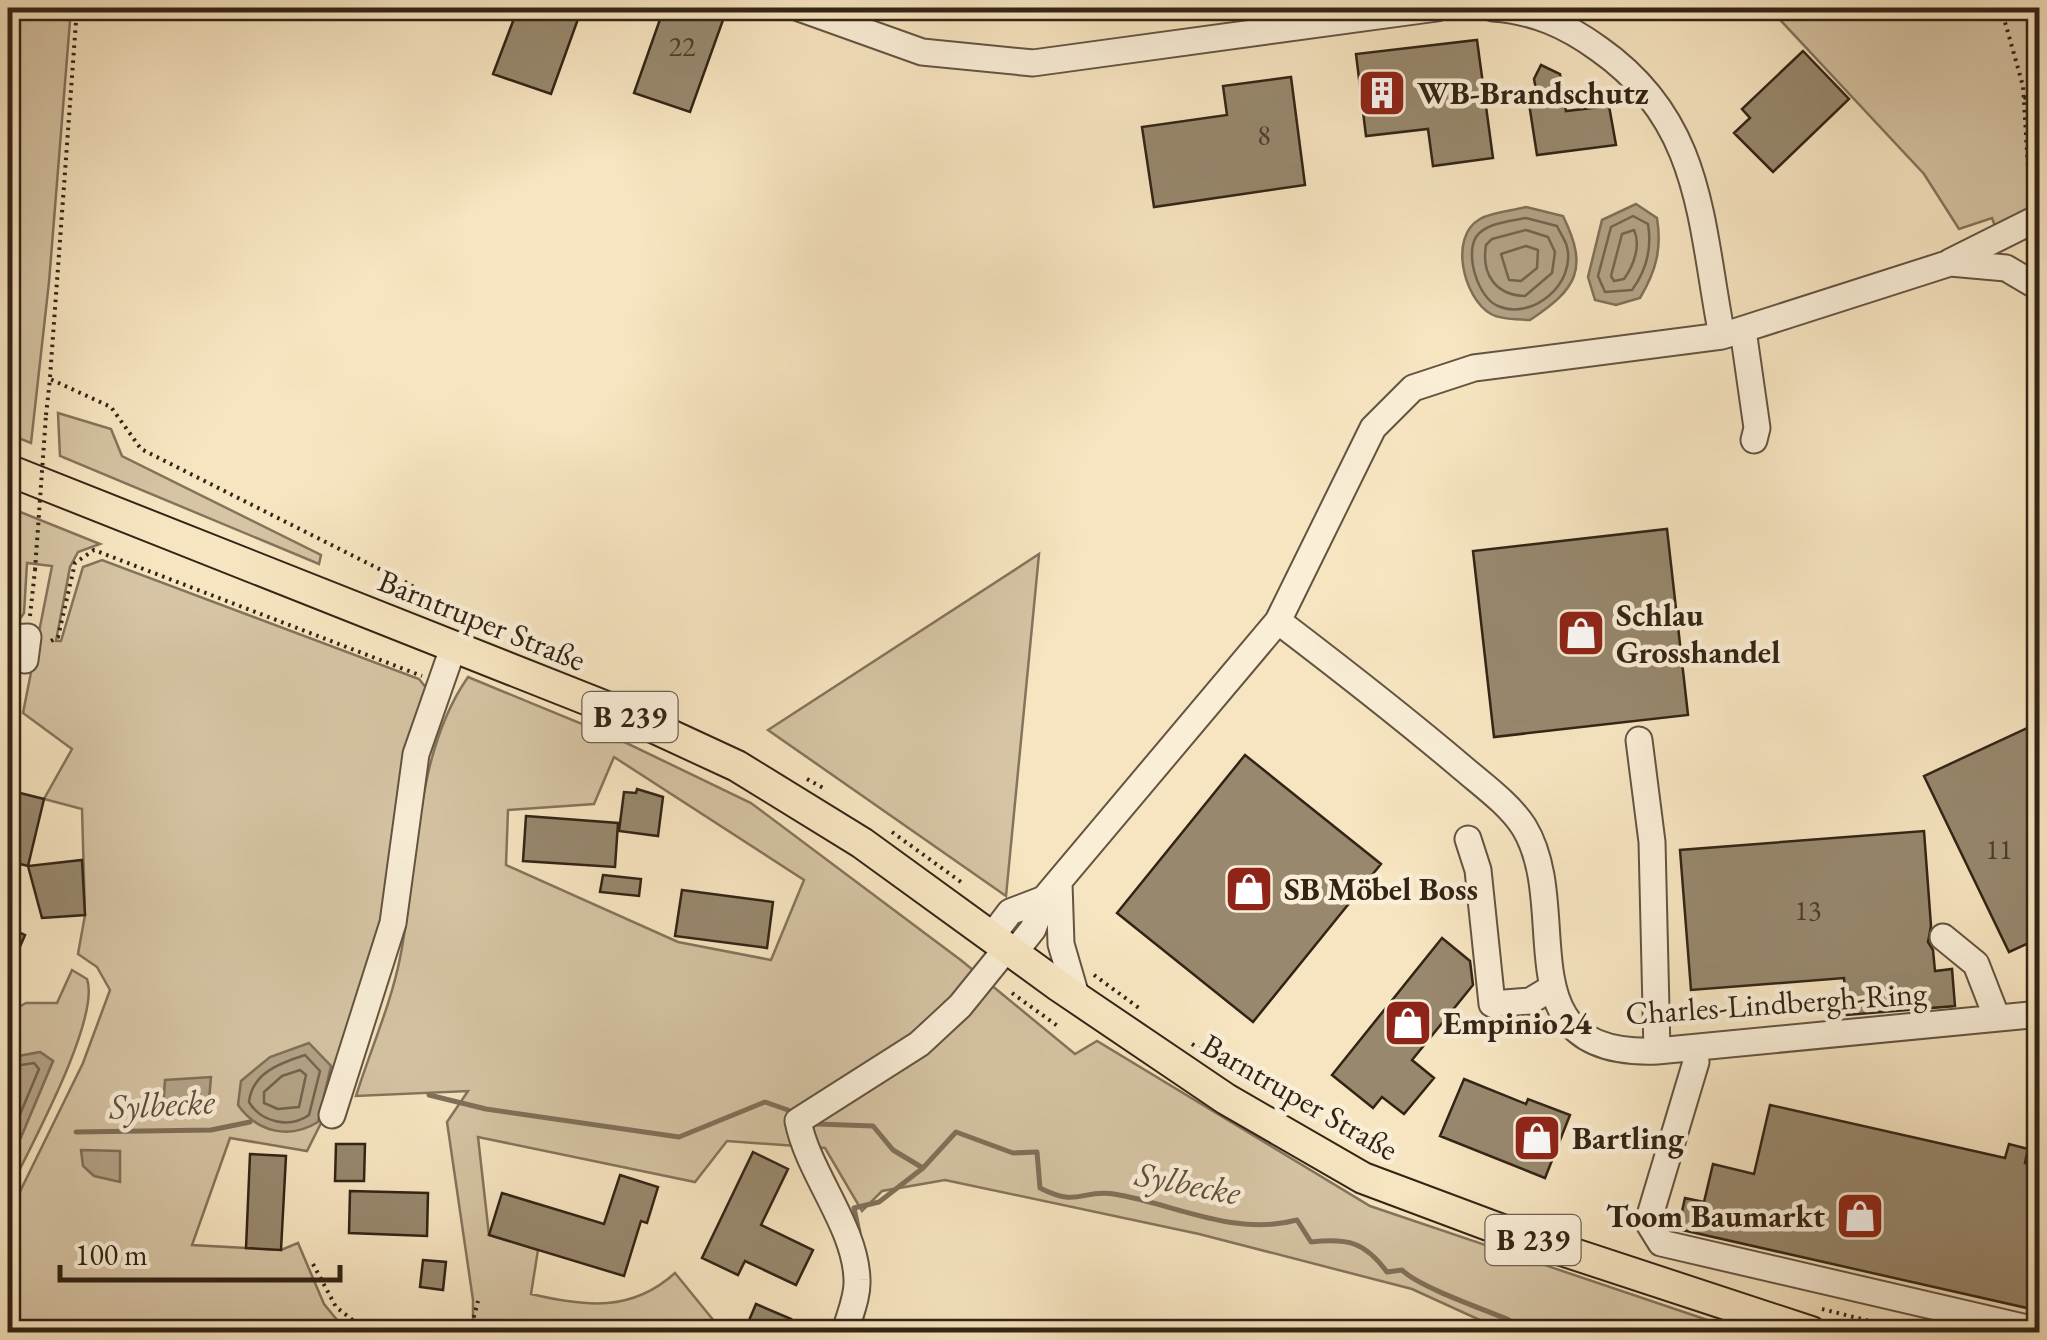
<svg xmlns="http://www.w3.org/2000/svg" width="2047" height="1340" viewBox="0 0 2047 1340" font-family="'EB Garamond',serif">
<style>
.green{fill:#d6c4a4;stroke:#84745c;stroke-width:2.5;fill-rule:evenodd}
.water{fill:#b4a387;stroke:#807059;stroke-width:2.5}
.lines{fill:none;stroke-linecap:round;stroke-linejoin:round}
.shore{stroke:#73644e;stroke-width:2.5}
.stream{stroke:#807059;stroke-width:5}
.building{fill:#98886e;stroke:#322415;stroke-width:2.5}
.minor-casing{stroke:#635440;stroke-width:29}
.major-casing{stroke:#322415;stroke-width:34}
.path{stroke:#322415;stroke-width:4;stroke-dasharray:2.5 5;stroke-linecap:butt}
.minor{stroke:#faeed7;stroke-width:25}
.major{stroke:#f7e5c1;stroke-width:30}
.path-bridge{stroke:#322415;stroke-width:4;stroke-dasharray:2.5 5;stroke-linecap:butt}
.labels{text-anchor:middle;stroke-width:9;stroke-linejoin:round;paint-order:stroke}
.number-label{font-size:28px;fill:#4c3d2b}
.shield{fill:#faeed7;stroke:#6e614f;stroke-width:2.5}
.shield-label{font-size:30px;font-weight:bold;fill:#322415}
.poi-label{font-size:32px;font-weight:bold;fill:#322415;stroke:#faeed7;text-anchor:start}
.street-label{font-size:32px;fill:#322415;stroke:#faeed7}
.water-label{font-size:35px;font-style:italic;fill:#60503d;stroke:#faeed7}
</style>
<rect width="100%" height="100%" fill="#f7e5c1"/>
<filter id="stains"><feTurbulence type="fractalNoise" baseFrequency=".002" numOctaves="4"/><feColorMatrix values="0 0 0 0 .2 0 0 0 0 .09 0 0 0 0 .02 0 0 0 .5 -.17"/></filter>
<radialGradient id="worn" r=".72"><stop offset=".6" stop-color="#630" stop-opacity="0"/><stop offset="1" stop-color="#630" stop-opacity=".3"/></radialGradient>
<path class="green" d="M8 8H71L49 282 31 443 8 434Z
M1769 8H2039V207L1998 234 1992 218 1959 229 1924 174Z
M58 413 111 429 122 456 321 555 319 564 60 456Z
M8 507 100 544 78 552 70 567 56 641H61L83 567 102 560 419 679 428 690 393 888 326 1113 307 1151 230 1138 192 1245 281 1250 298 1243 324 1304 347 1332H8V1216L83 1063 110 990 97 967 78 954 85 915 82 809 44 799 72 749 23 713 52 566 27 563 24 613 17 623 8 624Z
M1039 554 1006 896 768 730Z
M468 677 616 738 751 803 962 961 1075 1054 1097 1041 1370 1206 1743 1332H1506L1412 1289 1199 1234 945 1180 882 1191 862 1211 825 1148 727 1141 695 1182 478 1137 489 1235 538 1250 531 1294C586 1307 632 1312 675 1273L723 1332H473V1300L447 1122 468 1091 356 1096C370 1051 391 1004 400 958 419 866 413 756 468 677ZM614 757 804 880 771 960 678 942 506 865 508 810 594 804Z
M72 970 87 979C101 1019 28 1151 8 1193V1159L11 1160 53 1061 40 1052 8 1058V1013L26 1003H57Z"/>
<path class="water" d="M1636 204 1657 218C1662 249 1656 271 1640 298L1616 305 1595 300 1588 277 1602 220Z
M1526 207 1563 216C1589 269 1577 289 1530 320 1519 319 1501 320 1491 314 1464 299 1448 237 1480 219 1492 212 1512 211 1526 207Z
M309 1043 331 1066 318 1122C289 1140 257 1132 238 1105L241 1081 270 1057Z
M40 1052 53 1061 11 1161 8 1159V1058Z
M211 1077 208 1112 198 1115 163 1108 165 1080Z
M81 1150 120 1151V1182L94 1176 83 1166Z"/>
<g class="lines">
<path class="shore" d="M1633 216 1648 224C1652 248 1646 271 1632 290L1605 292 1598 276 1611 227Z
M1526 218 1557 226C1560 233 1566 241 1567 247 1576 284 1532 321 1498 306 1478 298 1465 255 1476 237 1485 223 1511 221 1526 218Z
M1526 230 1548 237 1555 252 1552 273 1525 296C1496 295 1481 275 1486 245L1492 239Z
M1634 230C1641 245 1634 265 1624 279L1614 281 1611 276 1622 234Z
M1526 246 1538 250 1537 268 1521 281 1509 280 1501 254Z
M305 1055 320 1071 309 1115C289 1129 261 1122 249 1102 252 1073 280 1063 305 1055Z
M8 1067 34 1063 39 1069 8 1143
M300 1070 306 1075 299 1107 278 1109 264 1103V1092L282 1076Z"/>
<path class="stream" d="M429 1095 486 1109 679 1137 765 1102 788 1110
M817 1124 873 1126 893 1150 923 1168 956 1132 1013 1153 1037 1152 1040 1188C1079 1208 1081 1189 1114 1194 1175 1204 1234 1237 1297 1220L1311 1242C1348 1238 1365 1242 1387 1272L1402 1270C1419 1287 1483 1309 1509 1320L1515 1332
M76 1132 211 1130 250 1122
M859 1232 854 1208 879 1202 923 1168
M858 1332 864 1311"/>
</g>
<path class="building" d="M518 8H582L551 94 493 74Z
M664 8H688L723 20 690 112 634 93Z
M1477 40 1493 158 1433 166 1428 129 1366 136 1356 54Z
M1803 51 1849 99 1773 172 1734 133 1750 118 1742 109Z
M1541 65 1560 74 1566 111 1609 106 1616 145 1537 155 1528 97 1537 95 1534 79Z
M1291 77 1305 185 1154 207 1142 127 1227 115 1223 86Z
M1667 529 1688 715 1494 737 1473 551Z
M2040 722V938L2009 952 1924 776Z
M1245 755 1381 864 1253 1022 1117 913Z
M637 789 663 797 658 836 619 831 624 792 636 793Z
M8 790 44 799 28 866 8 861Z
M526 816 618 823 615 867 523 861Z
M1924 831 1931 926 1928 942 1933 950 1935 971 1952 969 1955 1006 1847 1015 1844 978 1691 990 1680 850Z
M82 860 85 915 42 918 28 866Z
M603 875 641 879 639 896 600 892Z
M682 890 773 902 767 948 675 936Z
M8 927 25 935 8 974Z
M1442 938 1470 961 1473 985 1412 1060 1434 1078 1404 1114 1382 1097 1373 1108 1332 1075Z
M1464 1079 1526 1104 1528 1099 1570 1115 1545 1178 1440 1136Z
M1770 1105 2005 1158 2009 1144 2028 1149 2025 1163 2040 1166V1311L1678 1229 1685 1198 1704 1202 1713 1164 1754 1174Z
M336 1144H365L364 1181H335Z
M753 1152 788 1169 761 1225 813 1250 796 1285 745 1261 738 1275 702 1258Z
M250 1154 286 1156 281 1250 246 1248Z
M620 1175 658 1187 647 1223 641 1221 624 1276 489 1235 502 1193 604 1224Z
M350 1191 428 1193 427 1236 349 1233Z
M423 1260 446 1262 443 1290 420 1287Z
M756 1304 791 1319 786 1332H744Z"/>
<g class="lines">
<g class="minor-casing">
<path id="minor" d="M799 8 922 52 1033 63 1437 8
M1493 8C1534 11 1566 25 1599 49 1703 122 1700 222 1722 336
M1950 262 2040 217
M1743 330 1757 428 1754 440
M1278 621C1341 669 1403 717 1464 769 1484 786 1510 805 1524 827 1575 911 1499 1057 1657 1051L2040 1014
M8 638 28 637 25 660
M1639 740 1652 842 1657 1051
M1468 839 1478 870 1492 1004 1530 1001 1550 989
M1059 883 1061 944 1077 999
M991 937 1010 912 1044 899
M1943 937 1976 964 1997 1018
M1014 953 1033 929 1044 899 1278 621 1373 428 1413 388 1474 368 1722 336 1950 263 2006 268 2040 288
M1694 1048 1696 1062 1648 1222 1661 1243 2040 1331
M332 1115 393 923 416 754 453 648
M845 1332C849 1316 858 1297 857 1280 856 1227 808 1173 798 1121L919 1044 960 1006 1007 948"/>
</g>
<g class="major-casing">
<path id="major" d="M8 470 629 716 737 766 862 843 1059 986 1226 1099 1363 1178 1510 1233 1811 1332"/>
</g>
<path class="path" d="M2001 8 2023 86 2030 199
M2024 97 2040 107
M50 377 77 8
M46 415 50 379 111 407 141 449 411 585 471 626
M30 616 35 570
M51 641 58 637 75 563 94 550 422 676
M807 779 825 789
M892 832 961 882
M1094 975 1139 1008
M1012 993 1059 1027
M1192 1044 1260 1088
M313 1264 336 1307 368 1332
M1822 1309 1913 1332
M470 1332 478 1301"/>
<use href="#minor" class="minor"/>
<use href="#major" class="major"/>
<path class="path-bridge" d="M35 570 46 415"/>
</g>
<defs>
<g id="building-square" transform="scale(2.5)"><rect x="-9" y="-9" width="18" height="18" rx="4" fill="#8f2418" stroke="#faeed7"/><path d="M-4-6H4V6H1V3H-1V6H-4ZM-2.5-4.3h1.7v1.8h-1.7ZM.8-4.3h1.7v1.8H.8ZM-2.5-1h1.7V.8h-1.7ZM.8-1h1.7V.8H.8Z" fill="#fff"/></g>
<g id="shop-square" transform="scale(2.5)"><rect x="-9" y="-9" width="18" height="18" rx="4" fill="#8f2418" stroke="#faeed7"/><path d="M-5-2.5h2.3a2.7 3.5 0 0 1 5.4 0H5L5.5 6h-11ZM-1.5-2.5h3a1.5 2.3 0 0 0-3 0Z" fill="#fff"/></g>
</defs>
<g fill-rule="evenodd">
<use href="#building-square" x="1382" y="93"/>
<use href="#shop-square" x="1581" y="633"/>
<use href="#shop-square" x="1249" y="889"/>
<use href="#shop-square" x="1408" y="1023"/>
<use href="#shop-square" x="1537" y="1138"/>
<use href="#shop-square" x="1860" y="1216"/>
</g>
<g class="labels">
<g class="number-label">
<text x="682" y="56">22</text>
<text x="1264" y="145">8</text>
<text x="1999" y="859">11</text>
<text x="1808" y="920">13</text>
</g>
<g class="shield">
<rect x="582.5" y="692" width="95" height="50" rx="8"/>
<rect x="1485.5" y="1215" width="95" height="50" rx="8"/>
</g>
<g class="shield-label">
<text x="630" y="727">B 239</text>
<text x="1533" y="1250">B 239</text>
</g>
<g class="poi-label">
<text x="1417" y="104">WB-Brandschutz</text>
<text x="1616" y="626">Schlau<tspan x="1616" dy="37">Grosshandel</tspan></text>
<text x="1284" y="900">SB Möbel Boss</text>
<text x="1443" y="1034">Empinio24</text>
<text x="1572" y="1149">Bartling</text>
<text x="1825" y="1227" text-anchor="end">Toom Baumarkt</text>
</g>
<g class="street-label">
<text transform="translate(482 620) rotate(22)" y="11">Barntruper Straße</text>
<text transform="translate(1776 1003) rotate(-4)" y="11">Charles-Lindbergh-Ring</text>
<text transform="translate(1300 1097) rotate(30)" y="11">Barntruper Straße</text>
</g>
<g class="water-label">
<text transform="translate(162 1104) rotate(-3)" y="12">Sylbecke</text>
<text transform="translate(1188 1183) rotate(11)" y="12">Sylbecke</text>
</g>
</g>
<rect width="2047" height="1340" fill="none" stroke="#f7e5c1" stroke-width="40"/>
<rect x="10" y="10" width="2027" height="1320" fill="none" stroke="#322415" stroke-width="5"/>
<rect x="20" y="20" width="2007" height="1300" fill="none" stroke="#322415" stroke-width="2.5"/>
<path d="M60 1265v15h280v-15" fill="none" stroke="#322415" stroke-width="5"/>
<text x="75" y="1265" font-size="30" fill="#322415" stroke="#faeed7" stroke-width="8" paint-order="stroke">100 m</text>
<rect width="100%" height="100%" filter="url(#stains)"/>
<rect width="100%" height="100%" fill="url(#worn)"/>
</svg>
